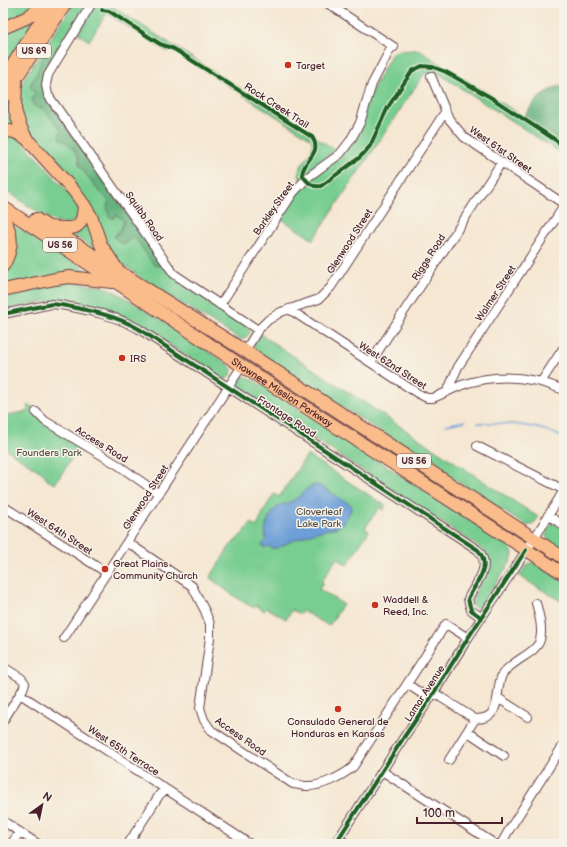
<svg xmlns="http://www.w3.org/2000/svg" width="567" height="847" viewBox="0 0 567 847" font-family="'Balsamiq Sans',sans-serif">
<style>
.green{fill:#78cd91;stroke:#61765e;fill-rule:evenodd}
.forest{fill:#62b07b;stroke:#566853}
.water{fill:#6c9ed7;stroke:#5b5e81}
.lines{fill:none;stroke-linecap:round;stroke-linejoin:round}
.stream{stroke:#6c9ed7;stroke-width:1.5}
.minor-casing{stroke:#643d44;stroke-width:10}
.highway-casing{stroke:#643d44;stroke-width:14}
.minor{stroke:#fff;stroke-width:8}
.highway{stroke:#fabc8b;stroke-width:12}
.cycleway-casing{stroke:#f7f3e8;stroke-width:6}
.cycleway{stroke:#1b5e20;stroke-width:4}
.poi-dot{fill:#c8321e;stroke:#f7f3e8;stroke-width:1.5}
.labels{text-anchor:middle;stroke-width:3;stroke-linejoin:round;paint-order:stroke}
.shield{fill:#f7f3e8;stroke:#7e5f64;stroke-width:1}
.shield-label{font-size:9px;font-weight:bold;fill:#4a1f2b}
.poi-label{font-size:10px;fill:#4a1f2b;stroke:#f7f3e8;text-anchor:start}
.street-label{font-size:10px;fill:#4a1f2b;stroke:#f7f3e8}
.park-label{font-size:10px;fill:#58534a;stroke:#f7f3e8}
</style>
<rect width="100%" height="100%" fill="#f7f3e8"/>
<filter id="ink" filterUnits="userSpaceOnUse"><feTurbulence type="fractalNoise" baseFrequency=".025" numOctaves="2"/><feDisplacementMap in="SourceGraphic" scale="8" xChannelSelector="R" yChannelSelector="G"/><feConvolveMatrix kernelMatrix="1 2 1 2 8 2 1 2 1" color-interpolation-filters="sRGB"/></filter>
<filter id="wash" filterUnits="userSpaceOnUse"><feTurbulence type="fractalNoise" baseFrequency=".012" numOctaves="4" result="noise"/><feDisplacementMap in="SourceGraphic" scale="16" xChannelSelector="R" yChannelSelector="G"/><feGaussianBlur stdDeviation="0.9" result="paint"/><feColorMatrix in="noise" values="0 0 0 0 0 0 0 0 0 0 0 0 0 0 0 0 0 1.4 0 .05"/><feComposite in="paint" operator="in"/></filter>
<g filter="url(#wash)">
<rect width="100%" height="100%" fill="#f5e7d2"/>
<path class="green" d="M19 3H39L3 24V5Z
M74 3H87L46 69 42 82 43 91 161 262 249 328 250 333 244 339H240L236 337 151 285 116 259 21 120 20 91 25 77ZM41 61 46 67 41 80 44 95 161 263V265H154L136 239 132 238 126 243H120L114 237 121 229 124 221 107 206 109 201 99 191 79 165C80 154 69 143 59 136L61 130 44 109 35 107V94L30 85 36 76Z
M96 3H107L334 149 332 153 300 179 299 172 300 168C305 159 318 148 310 138L173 50 170 49 168 52 107 13 89 41 79 34V31Z
M40 12 3 69V32Z
M417 49 560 140 564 143V155L436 72 424 74 313 240 280 218 304 183 343 154 370 94 392 53C400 48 409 52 417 49Z
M12 95 18 128 3 126V108Z
M3 134 18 138 35 155 78 204V220C74 221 67 224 63 224 51 223 15 196 3 189Z
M87 217 100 252 71 234Z
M12 224 93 274 3 286V271Z
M66 281 105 287 114 291 177 329 201 347 228 364 232 369 231 374 227 379H221L137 323 122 316 48 301 3 310V293Z
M260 334 538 517C535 523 532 527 525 525L259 353 255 350 254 344Z
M242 376 247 377 267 388 509 546 513 554 511 561 481 606 479 608C460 609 487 575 488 566 489 559 486 554 482 549L240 390 237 388 236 383 238 379Z
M29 405 31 406 35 414 84 449 83 452 78 449 55 484 47 480 44 474 3 447V416L28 411 27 406Z
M307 455 386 506 383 510 379 508 365 528 369 531 347 565 337 558 322 581 323 583 319 589 343 604 329 626 303 611 300 614 292 610 286 619 267 608 264 611 256 605 254 608 238 599 210 578 229 547 244 532 251 523 257 527 264 510 274 494 279 497Z
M553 522 564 528V551L551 543 546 537 547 530Z
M530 563H535L564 581V603L519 576 526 566Z"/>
<path class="forest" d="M45 54 47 55 51 58C43 72 39 79 44 95L161 263 159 266 154 265 136 239 132 238 126 243H120L114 237 121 229 124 221 117 215 113 218 109 217 107 206 109 201 99 191 79 165C81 154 70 143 60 139L59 136 61 130 44 109 33 105 32 98 35 94 30 85 36 76 41 61Z
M560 86 564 88V124L562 125 559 137H556L525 119 524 117C532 103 544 90 560 86Z"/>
<path class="water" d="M313 485H318L322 487 351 505V510L348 516 344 522 338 527 316 532 294 540 277 548H271L268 546 264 548 262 544 266 541C263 528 269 511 281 505 286 503 291 502 296 499 302 495 305 489 313 485Z"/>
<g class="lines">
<path class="stream" d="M478 423C507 423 538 424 564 438
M446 425 465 421"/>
</g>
</g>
<g filter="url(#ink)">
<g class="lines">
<g class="minor-casing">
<path id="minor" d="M92 3 48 75 46 85 48 95 174 274 258 330
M327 3 394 47
M431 76 449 119 464 137 564 204
M220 305 293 193 308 177 340 154 350 141 360 123 372 84 392 46
M289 309 417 393 427 398H433C443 394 452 389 462 385 496 373 531 376 564 390
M3 314 52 304 61 305C87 310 115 315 139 329L478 550C493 567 475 583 468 599L471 610 482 618
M245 351 258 330 268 320 281 312 319 299 331 287 445 112
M371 362 501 163
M541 382 564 347
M447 392 458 367 564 206
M36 412 45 421 118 465 159 494
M477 446 564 490
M3 506 107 573
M548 515 564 526
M127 542 192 586 205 611 210 624V638L200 708 204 720 211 730 293 784C297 784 302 786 306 786 321 787 342 776 353 767L446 624 468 638
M64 638 242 366
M3 667 21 678 25 683 23 689 3 721
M407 684 430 699
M434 693 475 719C504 720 494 691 502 675 510 661 536 654 540 640 543 628 539 615 536 603
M20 694 250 844
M498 698 528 717
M468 732 504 756
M449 760 475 719
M382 771 495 844
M3 821 38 844
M338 838 347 844
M11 844 20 832
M128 844 160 794 167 790
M335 844 404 737 430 699 468 638 534 539 564 490
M501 844 509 830 564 744"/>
</g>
<g class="highway-casing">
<g id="highway">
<path d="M3 28 26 18 47 3"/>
<path d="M16 79 15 110 20 126 26 138 74 191 84 205 91 216 101 245 117 269"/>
<path d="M3 80 52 3"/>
<path d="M3 98 66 3"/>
<path d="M3 130 15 132 26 138"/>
<path id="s1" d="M3 207 242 366 564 574"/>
<path d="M3 218C14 234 13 249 3 266"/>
<path d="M36 219 245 351 564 558"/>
<path d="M50 227C73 229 83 232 84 205"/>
<path d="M3 290 55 279 69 277 112 282"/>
</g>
</g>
<use href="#minor" class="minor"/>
<use href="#highway" class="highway"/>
<g class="cycleway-casing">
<path id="cycleway" d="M102 10 109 11 160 44 174 49 312 137C323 153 304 159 302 174 306 181 312 188 321 186L359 158 365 152 370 146 388 107 412 71 422 66 433 67 446 72 490 97 557 141 564 148
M3 314 52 304 61 305C87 310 115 315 139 329L478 550C493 567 475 583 468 599L471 610 482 618
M335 844 404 737 430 699 468 638 526 550"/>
</g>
<use href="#cycleway" class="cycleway"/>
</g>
</g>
<g class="poi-dot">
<circle cx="288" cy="65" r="4"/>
<circle cx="122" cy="358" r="4"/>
<circle cx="105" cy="569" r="4"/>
<circle cx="375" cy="605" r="4"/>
<circle cx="338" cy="709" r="4"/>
</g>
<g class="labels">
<g class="shield">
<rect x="17" y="44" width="34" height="14" rx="3"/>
<rect x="43" y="238" width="34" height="14" rx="3"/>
<rect x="397" y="454" width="34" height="14" rx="3"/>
</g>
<g class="shield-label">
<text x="34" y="54">US 69</text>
<text x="60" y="248">US 56</text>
<text x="414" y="464">US 56</text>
</g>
<g class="poi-label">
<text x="296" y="69">Target</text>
<text x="130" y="362">IRS</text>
<text x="113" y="567">Great Plains<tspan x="113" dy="12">Community Church</tspan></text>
<text x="383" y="603">Waddell &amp;<tspan x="383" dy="12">Reed, Inc.</tspan></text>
<text x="338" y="725" text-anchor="middle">Consulado General de<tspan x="338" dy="12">Honduras en Kansas</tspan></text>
</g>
<g class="street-label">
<text transform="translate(277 105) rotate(33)" y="4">Rock Creek Trail</text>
<text transform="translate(501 149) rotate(35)" y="4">West 61st Street</text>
<text transform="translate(273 208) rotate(-55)" y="4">Barkley Street</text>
<text transform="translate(145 216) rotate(55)" y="4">Squibb Road</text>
<text transform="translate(349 241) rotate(-57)" y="4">Glenwood Street</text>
<text transform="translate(428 257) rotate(-57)" y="4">Riggs Road</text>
<text transform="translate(495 293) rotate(-57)" y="4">Walmer Street</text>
<text transform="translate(393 365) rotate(33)" y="4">West 62nd Street</text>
<text dy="4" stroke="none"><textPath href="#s1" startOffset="335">Shawnee Mission Parkway</textPath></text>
<text transform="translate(287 416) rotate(33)" y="4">Frontage Road</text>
<text transform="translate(102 444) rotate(32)" y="4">Access Road</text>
<text transform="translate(145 497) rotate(-57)" y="4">Glenwood Street</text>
<text transform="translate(60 531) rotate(33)" y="4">West 64th Street</text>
<text transform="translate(424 693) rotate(-57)" y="4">Lamar Avenue</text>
<text transform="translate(241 736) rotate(35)" y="4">Access Road</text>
<text transform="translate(124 750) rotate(33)" y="4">West 65th Terrace</text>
</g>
<g class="park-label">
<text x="49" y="456">Founders Park</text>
<text x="319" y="515">Cloverleaf<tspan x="319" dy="12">Lake Park</tspan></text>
</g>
</g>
<rect width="567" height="847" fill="none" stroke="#f7f3e8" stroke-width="16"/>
<g transform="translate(42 805) rotate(33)" stroke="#f7f3e8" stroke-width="3" paint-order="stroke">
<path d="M0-3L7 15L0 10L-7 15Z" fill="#4a1f2b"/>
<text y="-6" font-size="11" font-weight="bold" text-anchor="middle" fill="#4a1f2b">N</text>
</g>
<path d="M417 817v6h85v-6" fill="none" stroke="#4a1f2b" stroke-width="2"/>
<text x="423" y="817" font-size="12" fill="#4a1f2b" stroke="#f7f3e8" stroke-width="3" paint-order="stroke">100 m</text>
</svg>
